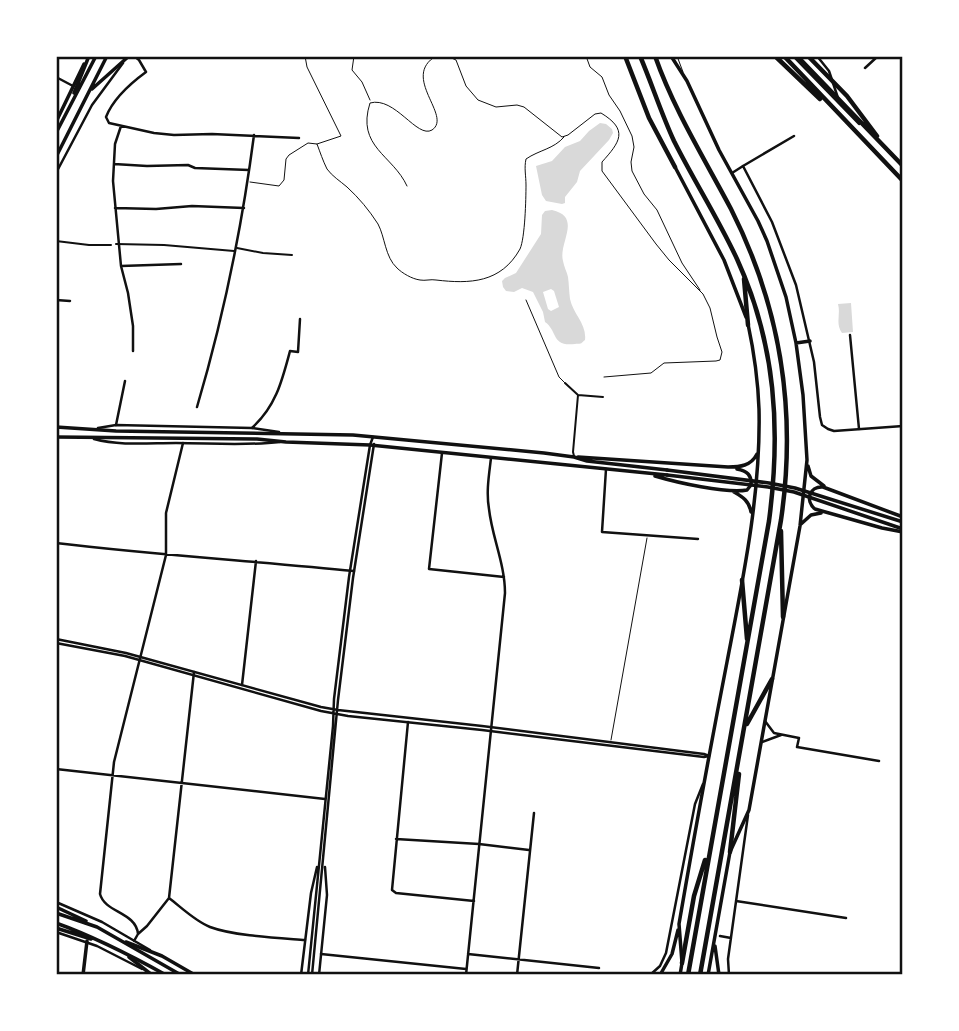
<svg xmlns="http://www.w3.org/2000/svg" width="959" height="1031" viewBox="0 0 959 1031" font-family="'Alegreya Sans',sans-serif">
<style>
.water{fill:#d9d9d9;fill-rule:evenodd}
.lines{fill:none;stroke-linecap:round;stroke-linejoin:round}
.service{stroke:#111;stroke-width:1}
.pedestrian{stroke:#111;stroke-width:2}
.minor{stroke:#111;stroke-width:2.5}
.tertiary{stroke:#111;stroke-width:2.5}
.secondary{stroke:#111;stroke-width:3.5}
.primary{stroke:#111;stroke-width:3.5}
.trunk{stroke:#111;stroke-width:4.5}
.neatline{fill:none;stroke:#111;stroke-width:2.5}
</style>
<rect width="100%" height="100%" fill="#fff"/>
<path class="water" d="M600 123 606 124 612 129 613 133 609 140 580 171 577 182 565 197V203L562 204 546 201 542 195 536 166 552 161 565 147 580 141 589 131Z
M552 210C583 217 558 243 563 261 564 267 567 272 568 277 569 284 569 292 570 299 573 314 587 324 585 340 579 345 583 343 575 344 551 347 558 331 545 322L543 312 533 292 522 288 514 292 506 291 503 287 502 281 505 278 516 273 541 234 542 215 545 211ZM551 289 554 291 559 307 551 311 548 309 543 292Z
M851 303 853 332 842 333C835 323 841 315 838 304Z"/>
<g class="lines">
<path class="service" d="M305 56 307 67 341 136 317 144
M354 56 352 70 362 82 370 100
M447 56 456 60 466 86 478 100 496 107 517 105 524 107 562 137 568 135 595 114 601 113C629 130 620 142 602 162V171L656 244 669 260 703 294 710 308 717 337 722 352 720 360 716 361 664 363 651 373 604 377
M586 56 590 67 602 77 609 95 620 111 632 136 634 147 631 162 632 171 644 194 657 210 682 263 700 290
M677 56 683 72
M250 182 279 186 284 180 286 159 289 155 308 143 317 144C320 152 323 161 327 169 332 176 340 181 347 187 359 198 369 210 378 224 385 237 385 257 397 268 402 273 412 279 420 280 425 281 431 279 436 280 470 284 501 283 520 249 525 238 526 199 526 185 526 176 524 168 526 159 539 150 554 149 564 137
M407 186C393 155 356 147 370 103 395 96 417 139 432 130 453 116 400 77 436 56
M526 300 559 377 565 383
M611 740 647 538"/>
<path class="pedestrian" d="M56 241 89 245H111
M116 244 164 245 234 251
M237 248 263 253 292 255
M565 383 578 395 603 397
M574 456 573 452 578 395"/>
<path class="minor" d="M134 56 139 60 146 72C131 83 113 99 106 117L109 123 154 133 174 135 212 134 299 138
M793 56 859 124
M817 56 829 71 838 98
M865 68 878 56
M56 77 73 86
M121 126 115 144 113 181 121 266 128 293 133 326V351
M114 164 147 166 188 165 195 168 249 170
M743 166 794 136
M115 208 156 209 192 206 244 208
M121 266 181 264
M56 300 70 301
M850 335 859 429
M197 407C223 319 242 227 254 135
M116 425 125 381
M252 428C276 406 282 381 290 351L298 352 300 319
M442 453 429 569 504 577
M606 469 602 532 698 539
M56 543C155 555 255 561 354 571
M242 685 256 561
M765 721 774 733 799 738 797 747 879 761
M408 722 392 890 396 893 474 901
M762 742 781 735
M56 769 325 799
M396 839 479 844 529 850
M169 898C182 908 195 921 210 927 234 936 279 938 305 940
M736 901 846 918
M56 902 102 922 150 950
M56 932 97 946 142 969
M138 934 147 926 169 898 194 672
M720 936 731 938
M134 941 138 934C136 912 105 913 100 894L114 762 166 555V513L183 443
M321 954 466 969
M468 954 599 968
M466 975 505 593C505 564 492 537 489 509 486 492 489 475 491 458
M517 975 534 813
M650 975 660 966 666 953 695 804 703 784
M729 975 728 959 748 815"/>
<path class="tertiary" d="M56 173 92 105 123 63
M732 173 743 166 772 222 796 285 814 362 820 417 822 425 828 429 834 431 903 426
M98 428 116 425 252 428 279 432
M94 439C120 446 149 443 176 443 210 443 245 446 280 442
M56 639 126 653 321 707 338 710 482 726 704 754 709 756
M56 643 125 656 321 711 348 716 482 730 704 757 709 756
M301 975 311 893 317 867
M308 975 333 726 334 699 349 577 370 445 373 437
M312 975 338 700 353 578 374 444
M319 975 327 895 325 867"/>
<path class="secondary" d="M56 122 84 64
M667 470 769 483 795 488 903 522
M667 475 768 487 794 492 903 529
M126 942 162 956 195 975
M129 957 152 975
M83 975 87 941"/>
<path class="primary" d="M671 56 687 81 719 150 758 221 767 241 786 297 796 343 803 395 807 460 800 526 749 810 730 852 708 975
M92 89 129 56
M74 93 89 56
M56 133 96 56
M56 157 107 56
M675 167 724 260 746 317
M796 343 810 341
M56 427 116 431 353 435 544 453 574 457 587 461 667 470
M56 437 257 439 286 442 370 445 667 475
M578 457 728 467C740 467 751 466 757 454
M808 466 811 476 824 486
M655 476C675 482 727 494 747 490L751 485C752 475 747 471 737 469
M734 492C743 497 749 501 751 512
M903 517 823 487C809 486 805 501 815 509L882 528 903 532
M801 524 811 515 821 513
M56 907 86 921
M56 913 97 927 181 975
M56 923C95 937 130 955 166 975
M56 928 91 939
M715 946 719 975
M660 975 672 954 678 930
M680 975 682 963 679 924C694 837 710 749 727 662 743 579 761 494 759 409 758 381 754 352 748 324"/>
<path class="trunk" d="M625 56 649 118 675 167
M640 56C652 84 661 113 674 141 694 181 718 218 737 259 776 344 781 430 769 521L688 975
M655 56C674 110 704 158 731 209 781 308 797 411 781 520L700 975
M775 56 820 99
M784 56 903 181
M797 56 903 166
M808 56 847 96 877 136
M744 279 748 325
M781 531 783 617
M742 580 747 639
M747 724 772 679
M730 852 739 774
M682 963 694 896 705 860"/>
</g>
<rect width="959" height="1031" fill="none" stroke="#ffffff" stroke-width="116"/>
<rect x="58" y="58" width="843" height="915" class="neatline"/>
</svg>
